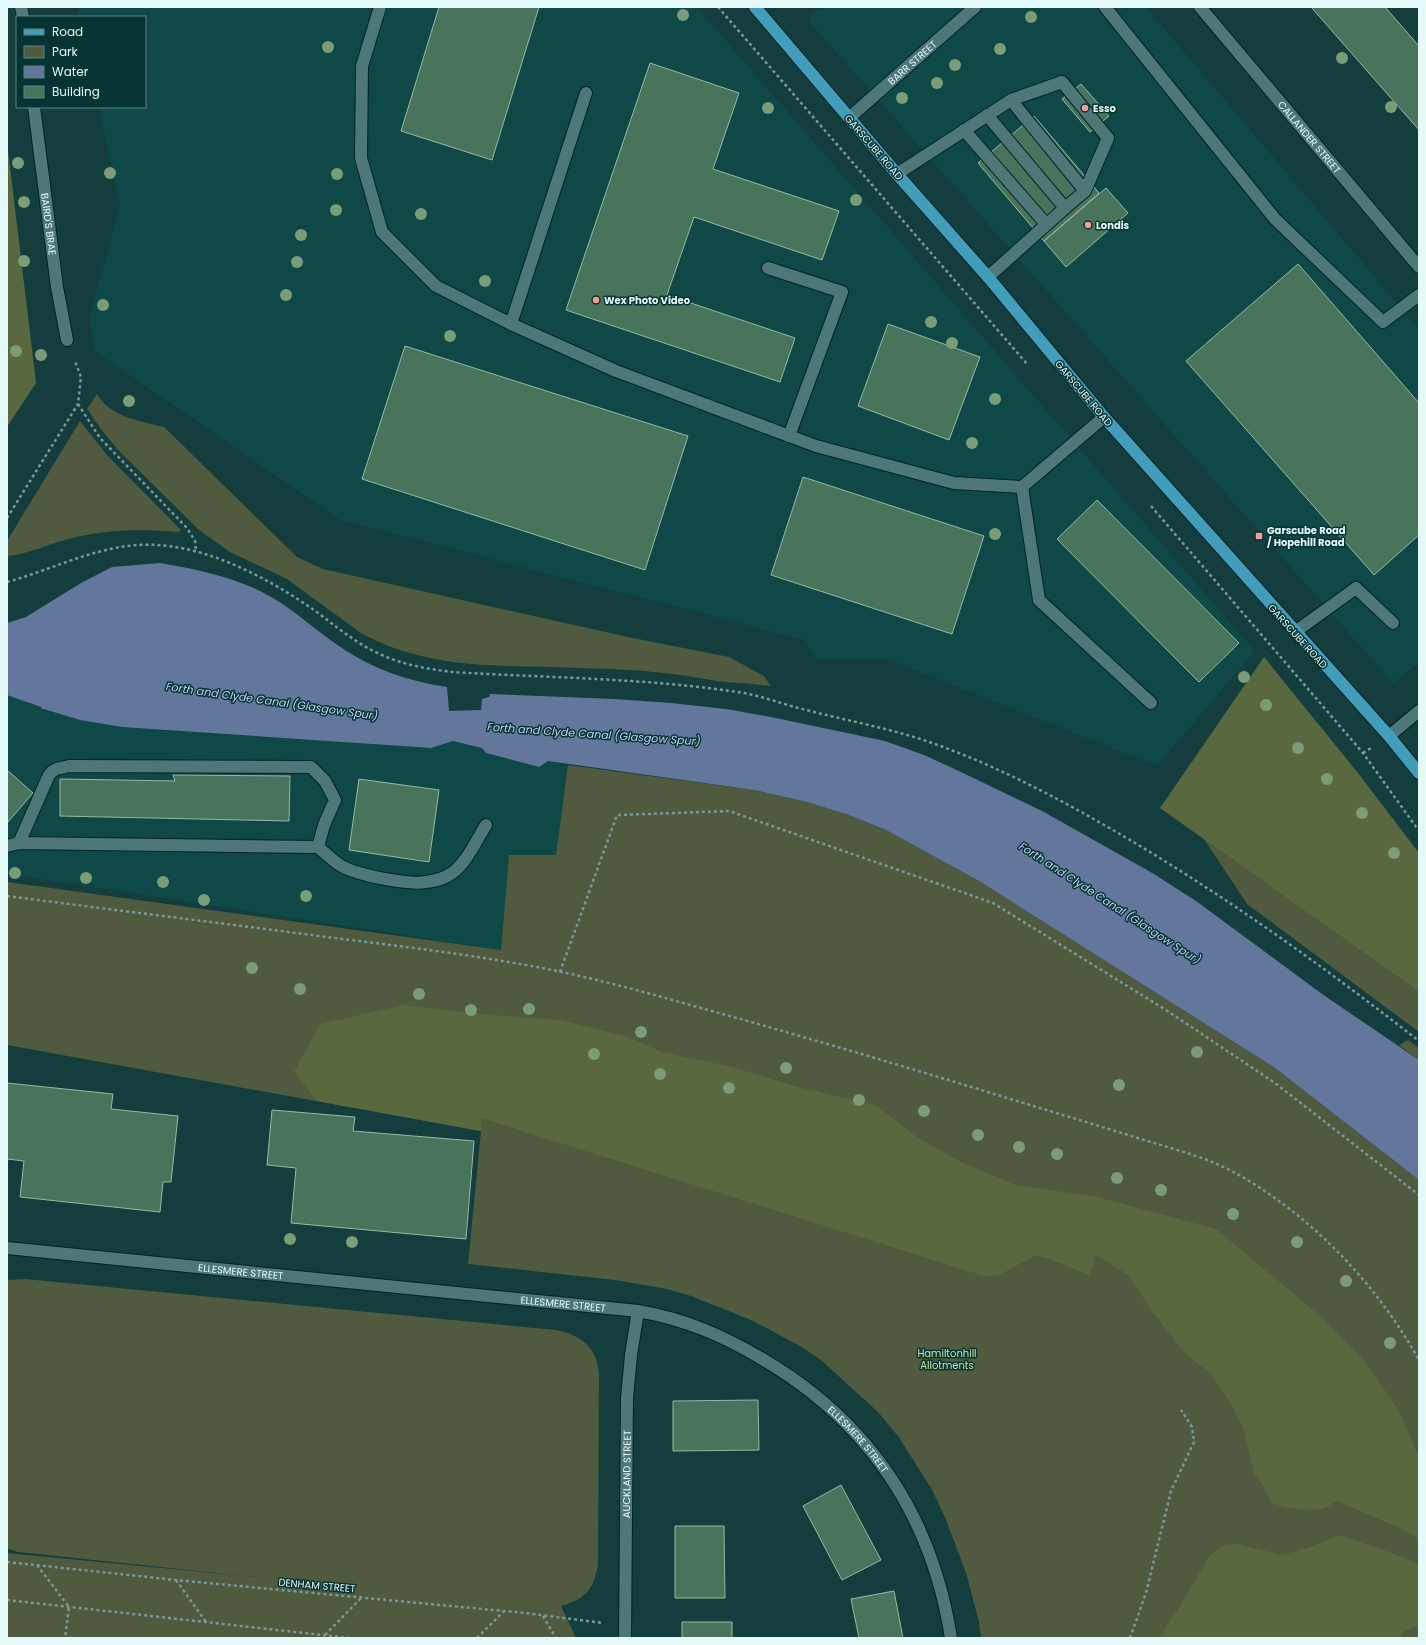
<svg xmlns="http://www.w3.org/2000/svg" width="1426" height="1645" viewBox="0 0 1426 1645" font-family="Poppins,sans-serif">
<style>
.built{fill:#0e4847}
.green{fill:#505a3f}
.forest{fill:#5a6840}
.water{fill:#63779d}
.building{fill:#48745c;stroke:#97b9a5}
.lines{fill:none;stroke-linecap:round;stroke-linejoin:round}
.lane-casing{stroke:#032323;stroke-width:14}
.street-casing{stroke:#032323;stroke-width:14}
.primary-casing{stroke:#032323;stroke-width:14}
.path{stroke:#789998;stroke-width:2.5;stroke-dasharray:3 3;stroke-linecap:butt}
.lane{stroke:#4e7877;stroke-width:12}
.street{stroke:#4e7877;stroke-width:12}
.primary{stroke:#419dba;stroke-width:12}
.tree{fill:#7a9c76}
.poi-dot{fill:#f59b99;stroke:#063433;stroke-width:1.5}
.labels{text-anchor:middle;stroke-width:3;stroke-linejoin:round;paint-order:stroke}
.street-label{font-size:10px;fill:#e4faf9;stroke:#063433}
.poi-label{font-size:10px;font-weight:bold;fill:#e4faf9;stroke:#063433;text-anchor:start}
.park-label{font-size:10px;fill:#cfe8a4;stroke:#063433}
.water-label{font-size:11px;font-style:italic;fill:#bed2f7;stroke:#063433}
</style>
<rect width="100%" height="100%" fill="#133e3d"/>
<path class="built" d="M78 7H697L1255 651 1157 766 887 659H815L805 640 340 520 95 351 89 319 120 207 99 107H145V17H80Z
M827 7H1146L1419 329V663L1393 683 812 25 809 14Z
M7 695 41 707 42 709H44L63 715 122 727 431 748 453 741 482 748 486 753 539 767 548 761 568 765 556 855H509L501 950 7 874Z"/>
<path class="green" d="M97 394C110 417 140 421 164 427L297 557 323 569 628 637 729 657 764 676 771 686C756 684 741 683 726 682 708 680 690 676 672 674 642 670 611 669 581 668 503 664 432 672 361 633L287 579 230 552 199 530 118 450 101 429 87 409Z
M80 421 107 455 181 530 178 532C141 529 105 529 69 539 48 544 29 554 7 556V541Z
M568 765 754 790 807 802 849 815 886 830 979 881 1275 1068 1419 1180V1638H981L979 1622 966 1573 945 1517 931 1488 898 1436 878 1412 821 1360 800 1346 751 1320 691 1296 667 1289 615 1280 468 1264 481 1131 7 1045V882L501 950 509 855H556Z
M1204 839 1419 992V1032L1247 904Z
M1408 1040 1419 1048V1060L1399 1045Z
M25 1279 556 1330C581 1335 597 1347 599 1374L598 1565C593 1591 585 1599 561 1606L576 1638H7V1553L255 1577 18 1552 7 1548V1280Z"/>
<path class="forest" d="M7 142 36 383 7 427Z
M1264 657 1358 773 1419 853V992L1160 808Z
M403 1005 492 1015 561 1020 624 1036 662 1052 732 1067 802 1088 875 1105 917 1137 959 1161 1015 1185 1093 1196 1216 1229 1325 1320 1364 1361 1399 1410 1419 1458V1539L1402 1529 1337 1501C1333 1503 1328 1507 1323 1508 1306 1512 1288 1509 1272 1503L1265 1489 1254 1474 1244 1429 1229 1400 1211 1374 1184 1352 1152 1311 1128 1275 1095 1254 1093 1267 1089 1275 1060 1263 1036 1255 999 1275 984 1276 481 1118V1131L317 1101 294 1072 320 1024Z
M1339 1535 1389 1552 1419 1564V1625L1405 1630 1398 1638H1158L1177 1611 1210 1555 1224 1545 1237 1544 1282 1555 1311 1547Z"/>
<path class="water" d="M160 563C195 569 230 576 262 592 291 606 313 629 339 646 372 669 408 681 447 687L449 711 481 710 482 699 489 697 490 694 614 699 671 703 726 709 771 717 885 741 924 755 961 772 1044 812 1154 874 1196 901 1322 994 1419 1060V1180L1275 1068 979 881 886 830 849 815 807 802 754 790 548 761 539 767 486 753 482 748 453 741 431 748 122 727 80 720 44 709H42L41 707 7 695V623L26 617 81 583 112 567Z"/>
<path class="building" d="M439 7H539L492 160 401 131Z
M1311 7H1385L1419 46V130Z
M650 63 739 93 713 169 839 211 822 260 694 217 667 295 795 338 780 382 566 310Z
M1081 84 1109 116 1090 132 1062 99Z
M1034 116 1099 193 1044 241 978 163Z
M1106 188 1128 213 1066 267 1044 241Z
M1298 264 1419 403V535L1374 575 1186 361Z
M888 324 980 357 949 440 858 406Z
M405 346 688 436 645 570 362 479Z
M803 477 984 536 952 634 771 575Z
M1097 500 1239 643 1199 682 1057 539Z
M7 770 33 793 7 823Z
M173 775 290 776 289 821 60 816V779L175 781Z
M359 779 439 790 429 862 349 850Z
M7 1083 113 1094 111 1109 178 1116 171 1182H163L160 1212 20 1197 24 1161 7 1159Z
M272 1110 355 1117 353 1131 474 1141 466 1239 291 1223 296 1168 267 1165Z
M758 1400 759 1450 673 1451V1401Z
M841 1485 881 1560 842 1580 803 1506Z
M675 1526H724L725 1598H675Z
M894 1591 903 1638H859L851 1599Z
M682 1622H732V1638H682Z"/>
<g class="lines">
<g class="lane-casing">
<path id="lane" d="M1105 7 1275 219 1383 322 1419 295
M1011 100 1085 191
M987 115 1065 208
M964 130 1046 224
M897 174 1011 100 1062 82 1108 138 1085 191 1065 208 988 277
M768 268 842 292 789 436
M511 324 586 93
M1022 487 1039 600 1151 703
M1295 632 1356 588 1393 623
M19 843 318 847C325 853 332 860 340 865 355 875 408 885 426 882 435 881 445 878 452 873 466 864 477 839 486 825
M7 846 19 843 49 775C54 768 61 768 69 766L311 767 325 781 335 800 324 825 318 847"/>
</g>
<g class="street-casing">
<g id="street">
<path d="M21 7 23 17"/>
<path d="M380 7 362 66 361 158 382 232 436 286 511 324 616 371 816 446 954 483 1022 487 1104 417"/>
<path id="s1" d="M1200 7 1419 267"/>
<path id="s2" d="M34 107 57 287 67 340"/>
<path id="s3" d="M849 118 975 7"/>
<path d="M1389 736 1419 711"/>
<path id="s4" d="M7 1248 638 1311C685 1319 724 1336 764 1360 870 1423 932 1517 951 1638"/>
<path id="s5" d="M625 1638 627 1398 631 1355 638 1311"/>
</g>
</g>
<g class="primary-casing">
<path id="primary" d="M755 7 897 174 988 277 1104 417 1389 736 1419 773"/>
</g>
<path class="path" d="M718 7 1028 365
M78 404 100 438 187 528 195 541 196 552
M1151 506 1363 753 1419 831
M7 518 78 404 81 377 75 361
M7 582C51 570 92 548 138 545 199 541 265 576 314 610 336 626 356 644 382 655 404 665 428 669 452 672 549 678 648 678 744 693 765 697 785 705 806 710 849 721 893 729 935 744 1005 769 1071 805 1135 843 1234 902 1328 970 1419 1041
M1363 753 1371 748
M7 896C114 910 220 923 327 937 406 947 485 956 562 972 618 984 672 1000 726 1015 815 1040 903 1066 991 1093 1040 1108 1089 1123 1138 1138 1172 1149 1208 1157 1239 1175 1314 1218 1377 1285 1419 1360
M560 972 617 815 729 811 993 903 1166 1010 1275 1083 1419 1195
M7 1562 176 1580 525 1613 603 1623
M37 1565 69 1607 65 1638
M176 1580 206 1622
M7 1600 349 1638
M543 1616 556 1638
M325 1635 361 1598
M477 1638 503 1612
M1130 1638 1146 1593 1171 1491 1194 1442 1192 1427 1181 1410"/>
<use href="#lane" class="lane"/>
<use href="#street" class="street"/>
<use href="#primary" class="primary"/>
</g>
<g class="tree">
<circle cx="683" cy="15" r="6"/>
<circle cx="1031" cy="17" r="6"/>
<circle cx="328" cy="47" r="6"/>
<circle cx="1000" cy="49" r="6"/>
<circle cx="1342" cy="58" r="6"/>
<circle cx="955" cy="65" r="6"/>
<circle cx="937" cy="83" r="6"/>
<circle cx="902" cy="98" r="6"/>
<circle cx="1391" cy="107" r="6"/>
<circle cx="768" cy="108" r="6"/>
<circle cx="18" cy="163" r="6"/>
<circle cx="110" cy="173" r="6"/>
<circle cx="337" cy="174" r="6"/>
<circle cx="856" cy="200" r="6"/>
<circle cx="24" cy="202" r="6"/>
<circle cx="336" cy="210" r="6"/>
<circle cx="421" cy="214" r="6"/>
<circle cx="301" cy="235" r="6"/>
<circle cx="24" cy="261" r="6"/>
<circle cx="297" cy="262" r="6"/>
<circle cx="485" cy="281" r="6"/>
<circle cx="286" cy="295" r="6"/>
<circle cx="103" cy="305" r="6"/>
<circle cx="931" cy="322" r="6"/>
<circle cx="450" cy="336" r="6"/>
<circle cx="952" cy="343" r="6"/>
<circle cx="16" cy="351" r="6"/>
<circle cx="41" cy="355" r="6"/>
<circle cx="995" cy="399" r="6"/>
<circle cx="129" cy="401" r="6"/>
<circle cx="972" cy="443" r="6"/>
<circle cx="995" cy="534" r="6"/>
<circle cx="1244" cy="677" r="6"/>
<circle cx="1266" cy="705" r="6"/>
<circle cx="1298" cy="748" r="6"/>
<circle cx="1327" cy="779" r="6"/>
<circle cx="1362" cy="813" r="6"/>
<circle cx="1394" cy="853" r="6"/>
<circle cx="15" cy="873" r="6"/>
<circle cx="86" cy="878" r="6"/>
<circle cx="163" cy="882" r="6"/>
<circle cx="306" cy="896" r="6"/>
<circle cx="204" cy="900" r="6"/>
<circle cx="252" cy="968" r="6"/>
<circle cx="300" cy="989" r="6"/>
<circle cx="419" cy="994" r="6"/>
<circle cx="529" cy="1009" r="6"/>
<circle cx="471" cy="1010" r="6"/>
<circle cx="641" cy="1032" r="6"/>
<circle cx="1197" cy="1052" r="6"/>
<circle cx="594" cy="1054" r="6"/>
<circle cx="786" cy="1068" r="6"/>
<circle cx="660" cy="1074" r="6"/>
<circle cx="1119" cy="1085" r="6"/>
<circle cx="729" cy="1088" r="6"/>
<circle cx="859" cy="1100" r="6"/>
<circle cx="924" cy="1111" r="6"/>
<circle cx="978" cy="1135" r="6"/>
<circle cx="1019" cy="1147" r="6"/>
<circle cx="1057" cy="1154" r="6"/>
<circle cx="1117" cy="1178" r="6"/>
<circle cx="1161" cy="1190" r="6"/>
<circle cx="1233" cy="1214" r="6"/>
<circle cx="290" cy="1239" r="6"/>
<circle cx="352" cy="1242" r="6"/>
<circle cx="1297" cy="1242" r="6"/>
<circle cx="1346" cy="1281" r="6"/>
<circle cx="1390" cy="1343" r="6"/>
</g>
<g class="poi-dot">
<circle cx="1085" cy="108" r="4"/>
<circle cx="1088" cy="225" r="4"/>
<circle cx="596" cy="300" r="4"/>
<rect x="1255" y="532" width="8" height="8" rx="2"/>
</g>
<g class="labels">
<g class="street-label">
<text dy="4" stroke="none"><textPath href="#s3" startOffset="84">BARR STREET</textPath></text>
<text dy="4" stroke="none"><textPath href="#s1" startOffset="170">CALLANDER STREET</textPath></text>
<text transform="translate(874 147) rotate(49)" y="4">GARSCUBE ROAD</text>
<text dy="4" stroke="none"><textPath href="#s2" startOffset="118">BAIRD'S BRAE</textPath></text>
<text transform="translate(1084 393) rotate(50)" y="4">GARSCUBE ROAD</text>
<text transform="translate(1298 636) rotate(48)" y="4">GARSCUBE ROAD</text>
<text dy="4" stroke="none"><textPath href="#s4" startOffset="235">ELLESMERE STREET</textPath></text>
<text dy="4" stroke="none"><textPath href="#s4" startOffset="559">ELLESMERE STREET</textPath></text>
<text dy="4" stroke="none"><textPath href="#s4" startOffset="894">ELLESMERE STREET</textPath></text>
<text dy="4" stroke="none"><textPath href="#s5" startOffset="164">AUCKLAND STREET</textPath></text>
<text transform="translate(317 1585) rotate(5)" y="4">DENHAM STREET</text>
</g>
<g class="poi-label">
<text x="1093" y="112">Esso</text>
<text x="1096" y="229">Londis</text>
<text x="604" y="304">Wex Photo Video</text>
<text x="1267" y="534">Garscube Road<tspan x="1267" dy="12">/ Hopehill Road</tspan></text>
</g>
<g class="park-label">
<text x="947" y="1357">Hamiltonhill<tspan x="947" dy="12">Allotments</tspan></text>
</g>
<g class="water-label">
<text transform="translate(272 701) rotate(8)" y="4">Forth and Clyde Canal (Glasgow Spur)</text>
<text transform="translate(594 734) rotate(4)" y="4">Forth and Clyde Canal (Glasgow Spur)</text>
<text transform="translate(1110 903) rotate(33)" y="4">Forth and Clyde Canal (Glasgow Spur)</text>
</g>
</g>
<rect width="1426" height="1645" fill="none" stroke="#e4faf9" stroke-width="16"/>
<rect x="16" y="16" width="130" height="92" fill="#063433" stroke="#5f8382"/>
<rect x="24" y="29" width="20" height="6" fill="#419dba" stroke="#5f8382"/>
<text x="52" y="36" font-size="12" fill="#e4faf9">Road</text>
<rect x="24" y="46" width="20" height="12" fill="#505a3f" stroke="#5f8382"/>
<text x="52" y="56" font-size="12" fill="#e4faf9">Park</text>
<rect x="24" y="66" width="20" height="12" fill="#63779d" stroke="#5f8382"/>
<text x="52" y="76" font-size="12" fill="#e4faf9">Water</text>
<rect x="24" y="86" width="20" height="12" fill="#48745c" stroke="#5f8382"/>
<text x="52" y="96" font-size="12" fill="#e4faf9">Building</text>
</svg>
